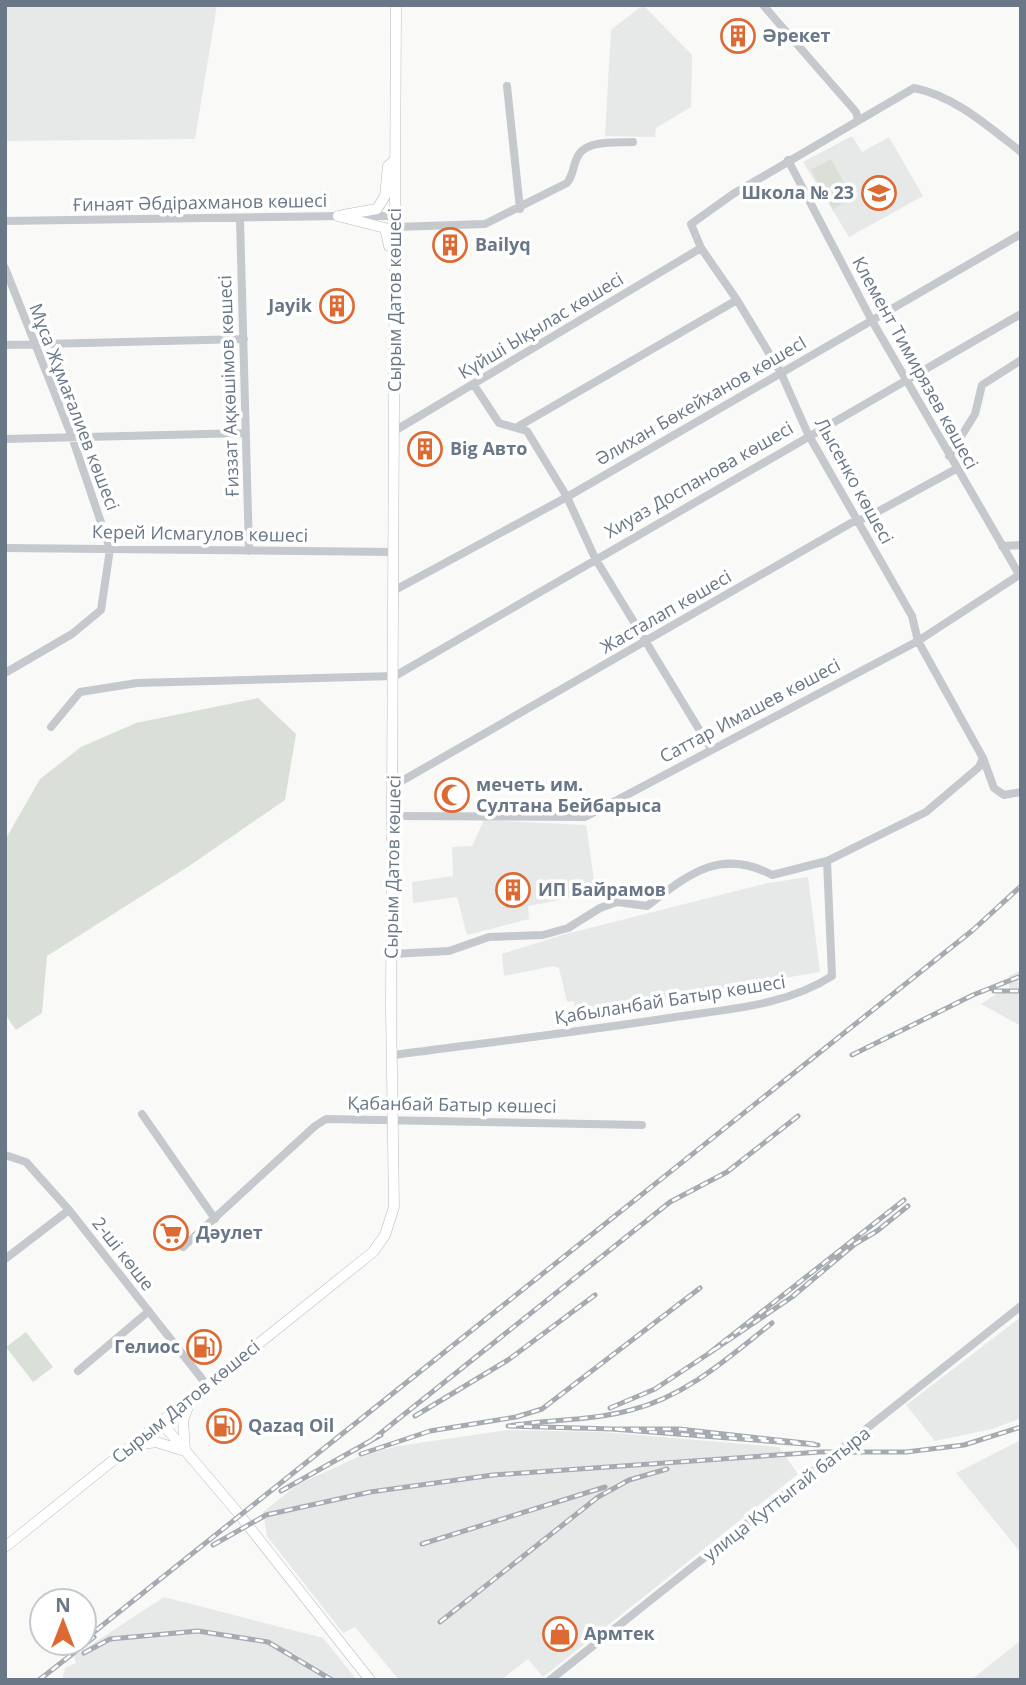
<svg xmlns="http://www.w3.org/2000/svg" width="1026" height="1685" viewBox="0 0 1026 1685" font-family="'Open Sans',sans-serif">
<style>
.built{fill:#e7e8e8}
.green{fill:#dae0d8}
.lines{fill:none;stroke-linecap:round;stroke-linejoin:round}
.major-casing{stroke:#b8bcc0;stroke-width:11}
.minor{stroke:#c5c8cc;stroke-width:8}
.major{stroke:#fff;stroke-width:10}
.rail-casing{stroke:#a6abb1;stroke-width:5}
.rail{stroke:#fff;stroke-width:2.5;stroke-dasharray:8;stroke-linecap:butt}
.labels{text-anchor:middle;stroke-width:7;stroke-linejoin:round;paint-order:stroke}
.poi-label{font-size:18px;font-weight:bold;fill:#697787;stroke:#fff;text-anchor:start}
.street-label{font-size:18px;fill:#697787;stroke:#fff}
</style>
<rect width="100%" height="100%" fill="#f9f9f7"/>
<path class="built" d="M5 5H217L195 139 5 141Z
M643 5 692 55 691 107 656 128 655 137 605 136 611 30Z
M852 136 862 152 889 137 923 196 849 237 803 162Z
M484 820 586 825 596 893 528 906 529 919 467 935 457 897 413 903 412 882 453 876 452 847 472 846Z
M808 877 820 972 576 1013 574 1001 567 1002 559 968 553 966 504 976 502 954 562 935 768 883Z
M1021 970V1026L981 1004 998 993H1009V976Z
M1021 1317V1418L992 1429 935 1441 906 1405Z
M508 1430 602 1432 779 1447 798 1474 543 1677 528 1659 501 1680H399L355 1627 343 1633 267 1536 263 1512 297 1485 360 1456 398 1446Z
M1021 1440V1553L956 1473Z
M164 1597 323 1638 357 1680H62L65 1668 76 1663 74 1656Z
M1021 1640V1680H971Z"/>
<path class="green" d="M831 159 852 198 833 209 811 170Z
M258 698 296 734 285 800 189 866 47 956 42 1013 16 1030 5 1014V840L40 779 81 747 136 723Z
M26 1332 53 1367 33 1382 6 1347Z"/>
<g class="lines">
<g class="major-casing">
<path id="major" d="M343 215 377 209 385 196 388 166 395 160
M338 216 385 228 389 246
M161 1422 239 1514 370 1680
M136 1445 156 1442 185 1451 183 1420 191 1399
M5 1547 373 1252 385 1235 394 1207 391 1008 396 5"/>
</g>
<path class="minor" d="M763 5 856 112 858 119
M507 86 520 209
M788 160 871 319 1020 576
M356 216H395
M240 220 249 551
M5 221 343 216
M395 227 485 224 567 183C574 174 572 168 577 158 584 139 617 143 633 142
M5 268 72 437 110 549 101 610 72 634 5 673
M5 345 244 339
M474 385 499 423 527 431 567 497 595 558 711 749
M519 426 737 300
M396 430 701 248
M5 439 246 433
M949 456 975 414 982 385 1021 360
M1002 546 1021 545
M5 548 394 552
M395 590 567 497 1021 234
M51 727 80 692 137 683 395 676 1021 314
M983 758 918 641 912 616 808 434 781 373 737 300 701 248 691 224 733 194 914 88C955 96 989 127 1021 152
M393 786 851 523 868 517 956 469
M393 816 585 817 918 641 1019 575
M392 954 449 951 489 937 543 935 568 928 600 908 617 902 647 906C688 875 720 847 772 875L827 861
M394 1055C485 1043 577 1032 669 1018 725 1009 784 1007 832 976L827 861 926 812 979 767 983 758 994 788 1004 795 1021 792
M142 1114 215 1219
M5 1155 26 1162 69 1210 206 1384
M183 1247 315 1126 326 1119 642 1125
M5 1259 69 1210
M78 1371 149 1311
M550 1680 1021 1306"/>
<use href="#major" class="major"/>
<g class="rail-casing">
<path id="rail" d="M994 991H1021
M852 1055 973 995 1021 976
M904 1200 708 1354 792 1297 855 1244 877 1231 908 1206
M610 1408 655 1389 708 1354
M415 1416 508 1360 595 1295
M612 1429 508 1426C549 1419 591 1421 631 1410 686 1396 728 1358 772 1323
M372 1440 670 1202 727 1172 798 1116
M814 1444 679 1429H612L818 1445
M361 1454 430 1431 516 1417 542 1409 700 1288
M281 1491 381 1435
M422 1544 605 1487
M213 1545 266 1515 370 1492 493 1475 820 1452H906L964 1445 1021 1427
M440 1622 598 1497 629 1480 667 1469
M84 1640 973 930 1021 886
M84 1653 110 1639 198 1631 268 1642 332 1680
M39 1680 94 1637"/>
</g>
<use href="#rail" class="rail"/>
</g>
<defs>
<g id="building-ring" transform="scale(1.75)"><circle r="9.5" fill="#fff" stroke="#de6a33" stroke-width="1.5"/><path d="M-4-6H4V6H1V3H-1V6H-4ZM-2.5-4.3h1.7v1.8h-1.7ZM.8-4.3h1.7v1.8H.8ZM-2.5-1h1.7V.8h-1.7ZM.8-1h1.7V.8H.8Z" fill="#de6a33"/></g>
<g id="school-ring" transform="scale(1.75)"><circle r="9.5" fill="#fff" stroke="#de6a33" stroke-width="1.5"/><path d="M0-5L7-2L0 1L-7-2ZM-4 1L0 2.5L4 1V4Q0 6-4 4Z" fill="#de6a33"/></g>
<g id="mosque-ring" transform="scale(1.75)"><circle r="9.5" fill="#fff" stroke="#de6a33" stroke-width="1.5"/><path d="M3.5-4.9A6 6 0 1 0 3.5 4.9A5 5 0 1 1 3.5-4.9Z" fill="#de6a33"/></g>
<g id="supermarket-ring" transform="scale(1.75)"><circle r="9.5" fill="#fff" stroke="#de6a33" stroke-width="1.5"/><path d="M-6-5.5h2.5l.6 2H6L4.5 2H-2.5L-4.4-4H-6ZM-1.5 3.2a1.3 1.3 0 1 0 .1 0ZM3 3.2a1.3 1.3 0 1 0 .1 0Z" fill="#de6a33"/></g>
<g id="fuel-ring" transform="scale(1.75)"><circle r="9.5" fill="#fff" stroke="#de6a33" stroke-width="1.5"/><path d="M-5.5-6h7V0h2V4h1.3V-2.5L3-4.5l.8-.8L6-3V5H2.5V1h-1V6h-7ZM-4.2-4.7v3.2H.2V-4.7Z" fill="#de6a33"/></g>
<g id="shop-ring" transform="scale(1.75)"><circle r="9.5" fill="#fff" stroke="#de6a33" stroke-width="1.5"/><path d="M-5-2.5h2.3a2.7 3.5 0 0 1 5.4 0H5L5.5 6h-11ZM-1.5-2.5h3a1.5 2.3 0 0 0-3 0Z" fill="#de6a33"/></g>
</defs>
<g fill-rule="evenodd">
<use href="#building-ring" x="738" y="36"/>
<use href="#school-ring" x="879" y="193"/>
<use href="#building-ring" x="450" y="245"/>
<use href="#building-ring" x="337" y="306"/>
<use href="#building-ring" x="425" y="449"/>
<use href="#mosque-ring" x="452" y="795"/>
<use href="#building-ring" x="513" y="890"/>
<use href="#supermarket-ring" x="171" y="1233"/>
<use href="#fuel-ring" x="204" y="1347"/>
<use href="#fuel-ring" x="224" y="1426"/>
<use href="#shop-ring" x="560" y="1634"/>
</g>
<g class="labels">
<g class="poi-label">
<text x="762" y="42">Әрекет</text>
<text x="854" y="199" text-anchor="end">Школа № 23</text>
<text x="475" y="251">Bailyq</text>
<text x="312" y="312" text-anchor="end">Jayik</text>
<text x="450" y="455">Big Авто</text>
<text x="476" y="791">мечеть им.<tspan x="476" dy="21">Султана Бейбарыса</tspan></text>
<text x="538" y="896">ИП Байрамов</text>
<text x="196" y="1239">Дәулет</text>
<text x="180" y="1353" text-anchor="end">Гелиос</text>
<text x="248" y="1432">Qazaq Oil</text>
<text x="584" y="1640">Армтек</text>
</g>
<g class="street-label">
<text transform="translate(200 203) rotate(-1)" y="6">Ғинаят Әбдірахманов көшесі</text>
<text transform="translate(395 300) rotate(-90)" y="6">Сырым Датов көшесі</text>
<text transform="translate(541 326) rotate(-31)" y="6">Күйші Ықылас көшесі</text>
<text transform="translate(915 363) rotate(61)" y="6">Клемент Тимирязев көшесі</text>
<text transform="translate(229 386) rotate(-92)" y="6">Ғиззат Ақкөшімов көшесi</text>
<text transform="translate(701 401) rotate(-30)" y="6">Әлихан Бөкейханов көшесI</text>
<text transform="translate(74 407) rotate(69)" y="6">Мұса Жұмағалиев көшесі</text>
<text transform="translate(699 480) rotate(-30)" y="6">Хиуаз Доспанова көшесі</text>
<text transform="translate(854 481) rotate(61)" y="6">Лысенко көшесі</text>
<text transform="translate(200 534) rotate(1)" y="6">Керей Исмагулов көшесі</text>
<text transform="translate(666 612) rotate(-30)" y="6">Жасталап көшесі</text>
<text transform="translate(750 711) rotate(-28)" y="6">Саттар Имашев көшесі</text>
<text transform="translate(393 867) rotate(-89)" y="6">Сырым Датов көшесі</text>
<text transform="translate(670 1000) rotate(-9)" y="6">Қабыланбай Батыр көшесі</text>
<text transform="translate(452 1105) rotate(1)" y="6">Қабанбай Батыр көшесі</text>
<text transform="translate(123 1254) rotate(52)" y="6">2-ші көше</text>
<text transform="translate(186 1402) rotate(-39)" y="6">Сырым Датов көшесі</text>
<text transform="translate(787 1494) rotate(-38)" y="6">улица Куттыгай батыра</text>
</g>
</g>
<rect width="1026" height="1685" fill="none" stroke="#697787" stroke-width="14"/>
<g transform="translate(63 1622)"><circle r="33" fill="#ffffff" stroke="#c3c9cf" stroke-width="2"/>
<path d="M0-5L12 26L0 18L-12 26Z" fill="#de6a33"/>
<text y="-10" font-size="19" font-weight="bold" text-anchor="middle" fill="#697787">N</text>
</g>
</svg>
